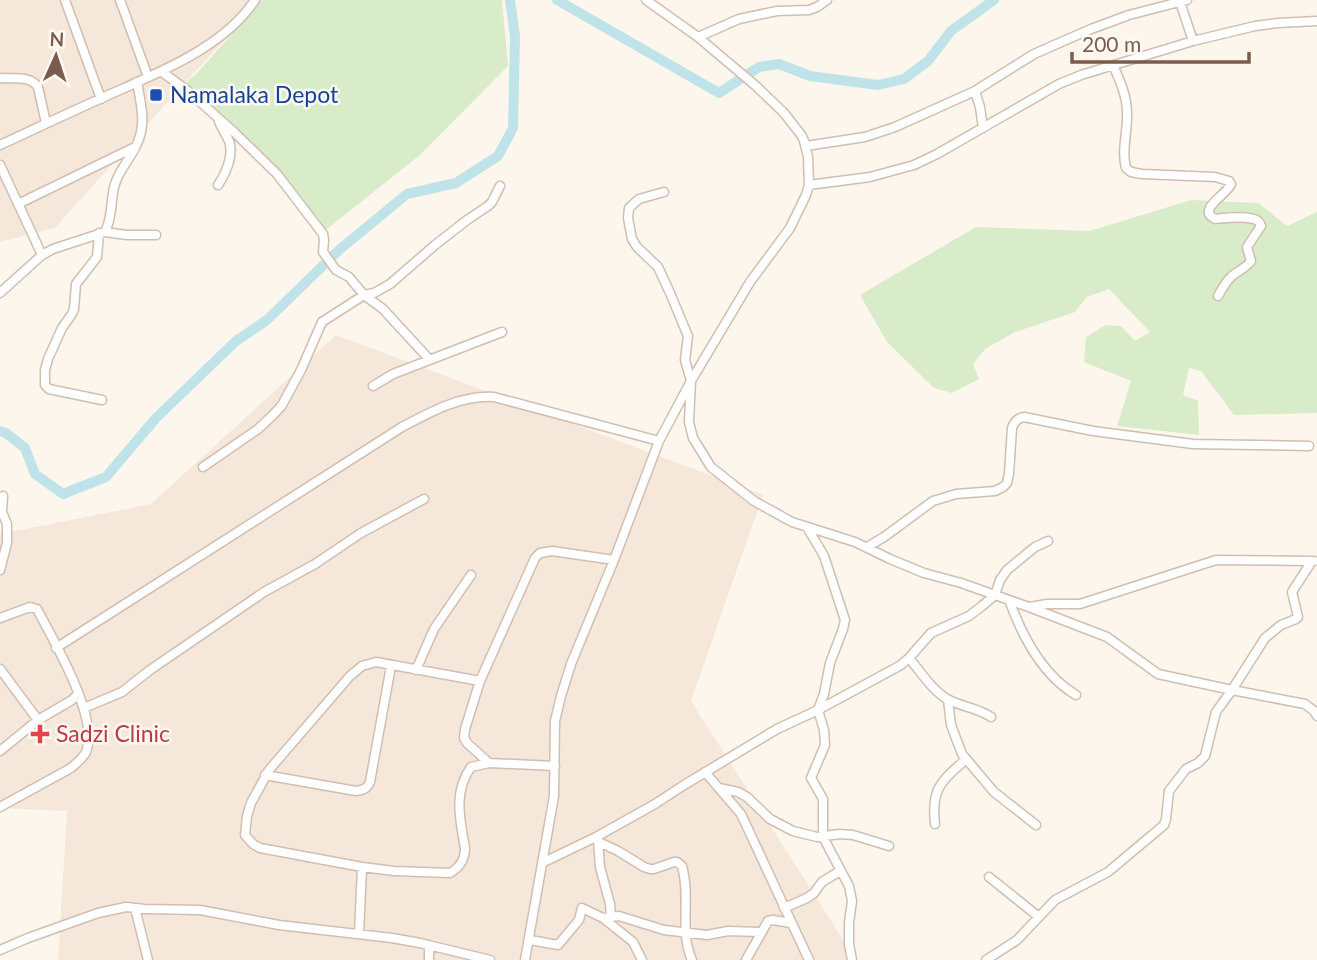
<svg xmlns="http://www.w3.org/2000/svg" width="1317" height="960" viewBox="0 0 1317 960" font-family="Lato,sans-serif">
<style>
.residential{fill:#f5e8da}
.green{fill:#d8ecc9}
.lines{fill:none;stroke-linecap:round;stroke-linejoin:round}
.river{stroke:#bfe3e8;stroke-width:10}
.minor-casing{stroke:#d1beb0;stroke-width:11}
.minor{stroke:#fff;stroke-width:8}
.transit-dot{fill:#1a4fb4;stroke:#fffaf3;stroke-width:2.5}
.health-dot{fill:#e0444e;stroke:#fffaf3;stroke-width:2.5}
.labels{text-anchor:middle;stroke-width:5;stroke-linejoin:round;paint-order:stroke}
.transit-label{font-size:23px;fill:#164399;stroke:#fffaf3;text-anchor:start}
.health-label{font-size:23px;fill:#be3a42;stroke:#fffaf3;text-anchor:start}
</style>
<rect width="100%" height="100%" fill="#fdf6ec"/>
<path class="residential" d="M0 0H262L180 88 55 228 0 242Z
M336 335 763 495 691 701 856 960H58L67 811 0 808V534L151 504Z"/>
<path class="green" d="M262 0H502L508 66 420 155 322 233 277 167 180 88 198 72Z
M1191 200 1258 203 1287 226 1317 212V413L1234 415 1201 371 1189 368 1183 395 1198 401 1199 435 1117 426 1131 381 1084 362 1086 337 1106 325 1121 326 1135 341 1150 332 1109 289 1087 297 1075 312 1015 332 985 349 973 364 979 379 952 393 934 388 887 342 860 295 976 227 1090 231Z"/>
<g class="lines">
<path class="river" d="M557 0 719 93 759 67 779 64 810 76 878 85 904 79 928 61 951 31 994 0
M0 431 6 433 25 448 35 474 63 494 106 477 156 418 236 341 267 320 339 250 407 194 456 183 498 156 513 128 515 36 510 0"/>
<g class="minor-casing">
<path id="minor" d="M65 0 101 99
M120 0 148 77
M1180 2 1193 41
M698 37 739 19 777 11 809 10 817 7 827 0
M1113 65C1120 81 1127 96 1127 113 1128 131 1121 150 1126 168L1131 172 1142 174 1215 177 1229 181 1231 184C1227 195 1196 209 1215 219 1225 218 1250 215 1258 221 1260 222 1260 225 1261 226L1247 247 1251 261C1246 268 1239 270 1232 276 1226 281 1222 289 1218 296
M162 72 188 91 235 133 277 174 323 234 324 240 323 252 336 270 349 277 364 295 383 309 429 359
M0 78C13 79 30 75 38 87L46 123
M975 91 980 107 983 128
M0 145C41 126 81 107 122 89 169 68 226 44 255 0
M806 146 865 137 895 127 975 91 1034 54 1091 29 1129 15 1187 0
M0 165 42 255
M218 185C226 173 234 155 229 141 226 134 221 128 219 121
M809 185 870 177 914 165 937 154 1059 84 1081 75 1193 41 1255 26 1278 23 1317 21
M664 192 639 199 629 208 628 218 632 239 637 247 658 267 670 293 688 336 685 360 691 381 689 422 693 438 711 467 754 501 792 522 855 542 890 559 924 573 961 583 1029 607 1107 637 1158 674 1232 690 1305 704 1314 711 1317 716
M18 204 135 147
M105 232 127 235H156
M99 233 97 257 76 284 74 309 72 314 62 328 48 359 45 370V385L49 389 102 400
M0 293 42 255 53 249 105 232C113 217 110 200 115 184 119 170 130 159 136 146 147 125 141 104 137 82
M373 386 393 374 502 332
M203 467 258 429 274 414 282 405 301 370 322 322 364 295 374 293 390 284 435 245 467 220 488 206 492 202 500 186
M807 527 824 556 845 620 843 629 830 663 824 694 818 710 824 730 825 745 811 778 823 799V837L849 886 852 901 849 923V944L852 960
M867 547 884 537 933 501 956 494 995 491 1003 487 1007 483 1009 474 1012 428C1014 422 1017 418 1024 417L1093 431 1193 444 1309 446
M0 570 7 543V524L2 512 3 496
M1009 600C1022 636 1042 675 1076 695
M1030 607 1047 604H1080L1216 560 1314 561
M0 618 30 607 37 609C53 640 100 718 86 752 83 758 77 763 71 768L0 807
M56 648 402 427C430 412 461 395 494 397L659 441
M909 658C921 672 933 692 949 700 963 707 978 708 991 717
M0 669 38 720
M416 670 434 629 471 575
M480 681 376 662 362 666 350 676 269 770 251 803 247 816 245 835 253 844 260 848 362 867 394 871 450 873C460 867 465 860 465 848 460 820 453 792 471 767L489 763 555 766
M948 700 951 725 962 754 994 792 1036 825
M84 708 122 692 150 670 264 592 315 564 361 533 424 499
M0 751 38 720 72 700 78 694
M489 763 467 743 464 738 465 729 480 681 535 558 540 553 552 551 614 560
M705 772 741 814 809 960
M265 775 356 791C363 790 367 789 370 782L391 666
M719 788 738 792 747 797 770 819 793 831 817 837 840 834 853 835 889 846
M935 824C931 788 941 782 966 759
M598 840 600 867 610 904 611 916
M599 842 618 851 644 867 650 869H654L674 862H677L682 866C691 898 679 932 692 960
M542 863 596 837 655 804 684 785 777 729 818 710 901 665 909 658 931 633 969 616 982 606 995 595 1000 580 1007 570 1035 547 1048 541
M989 877 1039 917
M135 908 148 960
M784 908 807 898 814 893 822 882 840 871
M603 918 633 942 642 960
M359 934 362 867
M530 940 558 945 579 920 582 908 603 918 619 916 664 930 707 935 728 931 761 932
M0 950 28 938 98 913 126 907 145 909 200 910 279 925 392 938 420 943 490 960
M429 960V945
M525 960 554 796 555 721 561 696 571 664 614 560 659 441 691 381 750 282 790 228 806 195 809 185 808 157 804 141 802 136 784 113 756 86 698 37 646 0
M746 960 768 921 773 920 791 923
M986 960 1017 940 1055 900 1108 872 1164 825 1166 819 1169 791 1186 769 1198 763 1205 756 1216 712 1232 690 1265 638 1281 625 1296 619 1298 617 1292 592 1312 561"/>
</g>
<use href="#minor" class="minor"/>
</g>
<rect class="transit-dot" x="149" y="88" width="14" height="14" rx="3.5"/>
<path class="health-dot" d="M36.5 723.5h7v7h7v7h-7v7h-7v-7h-7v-7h7z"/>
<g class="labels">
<g class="transit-label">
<text x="170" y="103">Namalaka Depot</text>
</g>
<g class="health-label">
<text x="56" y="742">Sadzi Clinic</text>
</g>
</g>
<g transform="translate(56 56) rotate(3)" stroke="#fffaf3" stroke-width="5" paint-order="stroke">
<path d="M0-5L12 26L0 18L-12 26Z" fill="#7a5c4d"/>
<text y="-10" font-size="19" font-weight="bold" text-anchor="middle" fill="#7a5c4d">N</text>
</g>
<path d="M1072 52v10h177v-10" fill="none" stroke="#7a5c4d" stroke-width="3.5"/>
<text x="1082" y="52" font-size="21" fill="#7a5c4d" stroke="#fffaf3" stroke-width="5" paint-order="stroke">200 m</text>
</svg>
